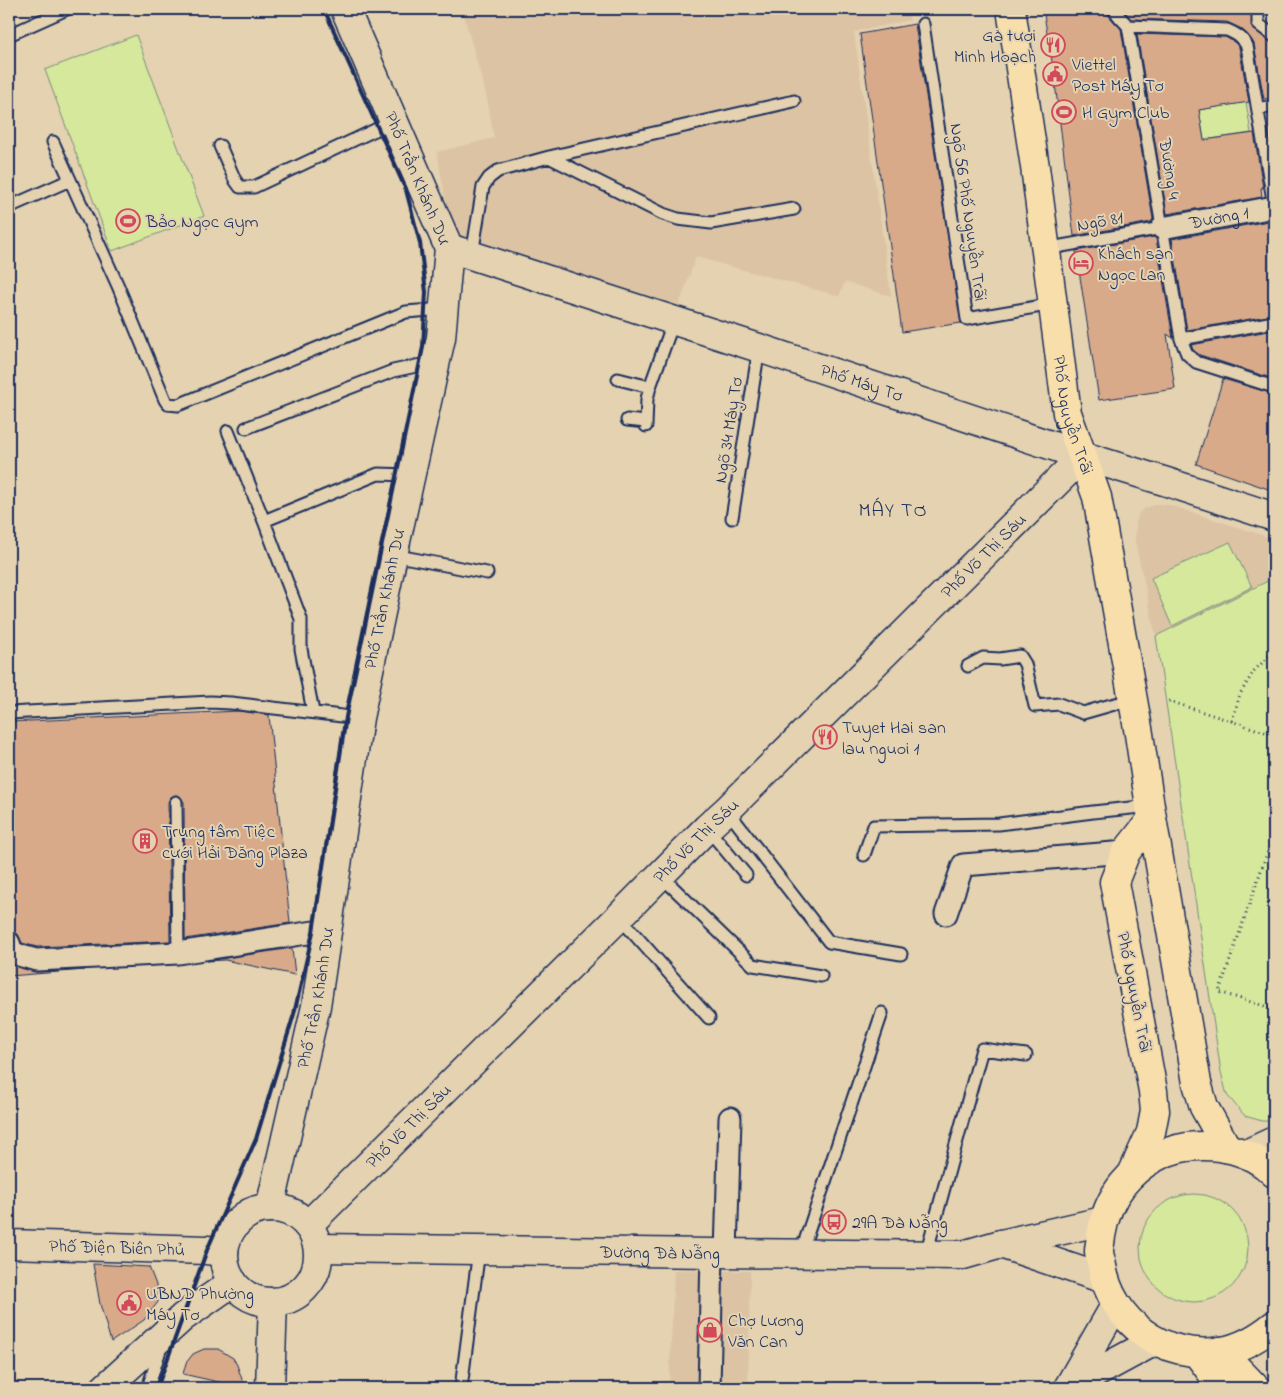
<svg xmlns="http://www.w3.org/2000/svg" width="1283" height="1397" viewBox="0 0 1283 1397" font-family="'Indie Flower',sans-serif">
<style>
.built{fill:#dcc3a4}
.green{fill:#d5e89c;stroke:#788c7d}
.building{fill:#d8aa8a;stroke:#1b2f5e}
.lines{fill:none;stroke-linecap:round;stroke-linejoin:round}
.lane-casing{stroke:#1b2f5e;stroke-width:15}
.street-casing{stroke:#1b2f5e;stroke-width:25}
.secondary-casing{stroke:#1b2f5e;stroke-width:31}
.primary-casing{stroke:#1b2f5e;stroke-width:31}
.path{stroke:#1b2f5e;stroke-width:3;stroke-dasharray:1 4;stroke-linecap:butt}
.lane{stroke:#e4d2b0;stroke-width:11}
.street{stroke:#e4d2b0;stroke-width:21}
.secondary{stroke:#e4d2b0;stroke-width:28}
.primary{stroke:#f8deab;stroke-width:28}
.rail{stroke:#1b2f5e;stroke-width:4}
.labels{text-anchor:middle;stroke-width:4;stroke-linejoin:round;paint-order:stroke}
.poi-label{font-size:18px;fill:#1b2f5e;stroke:#e4d2b0;text-anchor:start}
.street-label{font-size:18px;fill:#1b2f5e;stroke:#e4d2b0}
.quarter-label{font-size:20px;letter-spacing:1px;fill:#1b2f5e;stroke:#e4d2b0}
</style>
<rect width="100%" height="100%" fill="#e4d2b0"/>
<filter id="ink" filterUnits="userSpaceOnUse"><feTurbulence type="fractalNoise" baseFrequency=".02" numOctaves="2"/><feDisplacementMap in="SourceGraphic" scale="10" xChannelSelector="R" yChannelSelector="G"/><feConvolveMatrix kernelMatrix="1 2 1 2 8 2 1 2 1" color-interpolation-filters="sRGB"/></filter>
<g filter="url(#ink)">
<path class="built" d="M462 9H908L910 20 854 32 891 296 845 282 839 296 696 257 679 305 452 235 437 152 494 138 487 98Z
M1157 504 1169 505 1274 539V578L1156 636 1135 541 1136 522 1139 513 1146 508Z
M674 1270 750 1271 748 1388H669Z"/>
<path class="green" d="M136 35 204 216 112 251 45 70Z
M1246 102 1251 133 1204 140 1199 110Z
M1230 542 1252 587 1172 626 1151 578Z
M1274 578V1121H1262L1245 1116 1227 1095 1221 1072 1156 636Z
M1140 1248a54 54 0 1 1 108 0a54 54 0 1 1-108 0Z"/>
<path class="building" d="M1043 9H1106L1107 14 1121 29 1153 219 1151 222 1074 236 1053 67Z
M1123 9H1251L1252 28 1270 42 1274 43V98L1264 99 1254 44 1248 35 1240 28 1227 22 1131 19Z
M915 24 961 323 902 332 860 34Z
M1137 34 1225 37 1234 42 1239 47 1249 102 1199 110 1204 140 1254 133 1263 188H1261L1262 197 1167 214Z
M1274 129V162L1269 130Z
M1274 220V315L1187 330 1172 239Z
M1154 237 1156 239 1173 338 1167 334 1175 389 1099 400 1076 251Z
M1274 330V379L1200 355 1193 350 1191 345Z
M1223 379 1274 394V491L1196 464Z
M238 711 269 715 290 923 185 939 184 802 180 796 175 795 170 798 168 802 170 941 37 947 22 943 18 934 12 931H9V722Z
M292 948 295 975 225 960 207 961Z
M9 964 36 972 85 970 9 976Z
M93 1264 149 1267 158 1290V1302L144 1320 111 1342 100 1304Z
M204 1349H218L233 1358 237 1365 245 1388 183 1374 186 1363 193 1354Z"/>
<g class="lines">
<g class="lane-casing">
<path id="lane" d="M1113 9 1115 10C1118 17 1123 20 1128 26L1181 339 1274 322
M1258 9V24L1274 36
M923 24 967 319 1053 304
M1128 26 1227 30C1236 34 1242 37 1247 46L1274 206
M9 35 67 9
M1258 109 1274 106
M53 142 118 286 165 400 168 404 178 405 406 312 443 309
M220 146 235 180 240 187H254L394 121
M549 157 663 214 678 219 711 223 794 209
M9 207 70 180
M1045 249 1162 228
M472 255 483 187 489 178 498 171 549 157 794 101
M1181 339 1187 354 1196 362 1274 387
M618 379 650 387
M627 420 646 422
M646 426 647 399 650 387 674 320
M246 428 393 371 435 362
M228 431 264 521 301 619V649L313 712
M732 518 759 348
M264 521 378 474 411 475
M393 555 487 573
M968 666 983 658 1000 659 1020 656 1025 664 1035 706 1059 704 1083 713 1111 705 1132 700
M9 713 210 702 231 703 359 718
M176 802 178 953
M727 810 829 942 901 954
M707 828 746 875
M864 855 874 826 999 824 1093 812 1150 806
M660 875 753 965 821 976
M619 917 709 1018
M803 1253 806 1238 882 1013
M926 1254 982 1049 1026 1055
M148 1388 161 1347
M461 1388 479 1250"/>
</g>
<g class="street-casing">
<g id="street">
<path id="s1" d="M1162 228 1274 207"/>
<path d="M946 914 963 865 1126 852"/>
<path d="M9 943 12 952 22 956 36 960 178 953 327 930"/>
<path d="M726 1253 730 1118"/>
<path d="M709 1388 712 1253"/>
</g>
</g>
<g class="secondary-casing">
<g id="secondary">
<path id="s2" d="M449 248 759 348 1083 456 1167 482 1274 517"/>
<path d="M1246 1154 1274 1141"/>
<path id="s3" d="M270 1208 316 1006 359 718 393 555 441 338 449 248 345 9"/>
<circle cx="271" cy="1255" r="47"/>
<path id="s4" d="M308 1225 619 917 707 828 727 810 1083 456"/>
<path id="s5" d="M9 1244 207 1250 224 1252"/>
<path d="M1001 1244 1104 1279"/>
<path id="s6" d="M318 1248 712 1253 963 1255 1001 1244 1103 1221"/>
<path d="M105 1388 183 1317 233 1282"/>
<path d="M270 1388 273 1302"/>
<path d="M1068 1388 1155 1341"/>
<path d="M1068 1388 1116 1304"/>
</g>
</g>
<g class="primary-casing">
<g id="primary">
<path id="s7" d="M1011 9 1035 167 1067 413 1097 497 1139 734 1150 806 1197 1083 1204 1107 1227 1148"/>
<path d="M1133 1172 1151 1132 1155 1111 1153 1091 1114 882 1126 852 1152 819"/>
<path d="M1274 1173C1251 1150 1218 1143 1187 1147 1161 1151 1139 1165 1123 1184 1111 1199 1104 1216 1101 1236 1101 1240 1099 1246 1099 1251 1099 1255 1101 1261 1102 1266 1111 1321 1164 1361 1221 1351 1241 1348 1258 1338 1274 1325"/>
<path d="M1220 1351 1256 1388"/>
<path d="M1197 1353 1223 1388"/>
</g>
</g>
<path class="path" d="M1169 701 1274 735
M1232 721 1240 694 1254 671 1274 651
M1274 833 1219 992 1274 1009"/>
<use href="#lane" class="lane"/>
<use href="#street" class="street"/>
<use href="#secondary" class="secondary"/>
<use href="#primary" class="primary"/>
<path class="rail" d="M157 1388 207 1250 256 1139 294 1014 313 932 346 717 423 347 426 292 420 243 406 190 324 9"/>
</g>
</g>
<defs>
<g id="restaurant-ring" transform="scale(1.25)"><circle r="9.5" fill="#e4d2b0" stroke="#d1495b" stroke-width="1.5"/><path d="M-5-6h1v4h1v-4h1v4h1v-4h1v5L-1.5 .5V6h-2V.5L-5-1ZM5-6V6H3V1.5H1.5Q1.5-4 5-6Z" fill="#d1495b"/></g>
<g id="civic-ring" transform="scale(1.25)"><circle r="9.5" fill="#e4d2b0" stroke="#d1495b" stroke-width="1.5"/><path d="M-.6-6.5H3V-4.5H.6V-3L4-1V1h2V6H-6V1h2V-1L-.6-3ZM-1.2 2.5V6h2.4V2.5Z" fill="#d1495b"/></g>
<g id="stadium-ring" transform="scale(1.25)"><circle r="9.5" fill="#e4d2b0" stroke="#d1495b" stroke-width="1.5"/><path d="M0-5a6.5 5 0 1 0 0 10a6.5 5 0 1 0 0-10ZM-3.5-1.8h7v3.6h-7Z" fill="#d1495b"/></g>
<g id="hotel-ring" transform="scale(1.25)"><circle r="9.5" fill="#e4d2b0" stroke="#d1495b" stroke-width="1.5"/><path d="M-6-4.5h1.5V1H6V5H4.5V3h-9V5H-6ZM-4 0a1.8 1.8 0 1 1 3.6 0ZM.5 0V-2.5h3Q6-2.5 6 0Z" fill="#d1495b"/></g>
<g id="building-ring" transform="scale(1.25)"><circle r="9.5" fill="#e4d2b0" stroke="#d1495b" stroke-width="1.5"/><path d="M-4-6H4V6H1V3H-1V6H-4ZM-2.5-4.3h1.7v1.8h-1.7ZM.8-4.3h1.7v1.8H.8ZM-2.5-1h1.7V.8h-1.7ZM.8-1h1.7V.8H.8Z" fill="#d1495b"/></g>
<g id="bus-ring" transform="scale(1.25)"><circle r="9.5" fill="#e4d2b0" stroke="#d1495b" stroke-width="1.5"/><path d="M-5-6H5V4H4V6H2V4H-2V6H-4V4H-5ZM-3.5-4V0h7V-4ZM-3.5 1.2v1.5H-2V1.2ZM2 1.2v1.5H3.5V1.2Z" fill="#d1495b"/></g>
<g id="shop-ring" transform="scale(1.25)"><circle r="9.5" fill="#e4d2b0" stroke="#d1495b" stroke-width="1.5"/><path d="M-5-2.5h2.3a2.7 3.5 0 0 1 5.4 0H5L5.5 6h-11ZM-1.5-2.5h3a1.5 2.3 0 0 0-3 0Z" fill="#d1495b"/></g>
</defs>
<g fill-rule="evenodd">
<use href="#restaurant-ring" x="1053" y="45"/>
<use href="#civic-ring" x="1055" y="74"/>
<use href="#stadium-ring" x="1064" y="112"/>
<use href="#stadium-ring" x="128" y="221"/>
<use href="#hotel-ring" x="1081" y="263"/>
<use href="#restaurant-ring" x="825" y="737"/>
<use href="#building-ring" x="145" y="841"/>
<use href="#bus-ring" x="834" y="1222"/>
<use href="#civic-ring" x="129" y="1303"/>
<use href="#shop-ring" x="710" y="1330"/>
</g>
<g class="labels">
<g class="poi-label">
<text x="1036" y="41" text-anchor="end">Gà tươi<tspan x="1036" dy="21">Minh Hoạch</tspan></text>
<text x="1072" y="70">Viettel<tspan x="1072" dy="21">Post Máy Tơ</tspan></text>
<text x="1082" y="118">H Gym Club</text>
<text x="146" y="227">Bảo Ngọc Gym</text>
<text x="1098" y="259">Khách sạn<tspan x="1098" dy="21">Ngọc Lan</tspan></text>
<text x="842" y="733">Tuyet Hai san<tspan x="842" dy="21">lau nguoi 1</tspan></text>
<text x="162" y="837">Trung tâm Tiệc<tspan x="162" dy="21">cưới Hải Đăng Plaza</tspan></text>
<text x="852" y="1228">29A Đà Nẵng</text>
<text x="146" y="1299">UBND Phường<tspan x="146" dy="21">Máy Tơ</tspan></text>
<text x="728" y="1326">Chợ Lương<tspan x="728" dy="21">Văn Can</tspan></text>
</g>
<g class="street-label">
<text transform="translate(1170 169) rotate(81)" y="6">Đường 4</text>
<text transform="translate(418 178) rotate(67)" y="6">Phố Trần Khánh Dư</text>
<text transform="translate(969 212) rotate(82)" y="6">Ngõ 56 Phố Nguyễn Trãi</text>
<text dy="6" stroke="none"><textPath href="#s1" startOffset="58">Đường 1</textPath></text>
<text transform="translate(1100 221) rotate(-10)" y="6">Ngõ 81</text>
<text dy="6" stroke="none"><textPath href="#s2" startOffset="434">Phố Máy Tơ</textPath></text>
<text dy="6" stroke="none"><textPath href="#s7" startOffset="411">Phố Nguyễn Trãi</textPath></text>
<text transform="translate(728 430) rotate(-81)" y="6">Ngõ 34 Máy Tơ</text>
<text dy="6" stroke="none"><textPath href="#s4" startOffset="951">Phố Võ Thị Sáu</textPath></text>
<text dy="6" stroke="none"><textPath href="#s3" startOffset="620">Phố Trần Khánh Dư</textPath></text>
<text dy="6" stroke="none"><textPath href="#s4" startOffset="546">Phố Võ Thị Sáu</textPath></text>
<text transform="translate(1135 992) rotate(79)" y="6">Phố Nguyễn Trãi</text>
<text dy="6" stroke="none"><textPath href="#s3" startOffset="215">Phố Trần Khánh Dư</textPath></text>
<text dy="6" stroke="none"><textPath href="#s4" startOffset="141">Phố Võ Thị Sáu</textPath></text>
<text dy="6" stroke="none"><textPath href="#s5" startOffset="108">Phố Điện Biên Phủ</textPath></text>
<text dy="6" stroke="none"><textPath href="#s6" startOffset="342">Đường Đà Nẵng</textPath></text>
</g>
<g class="quarter-label">
<text x="893" y="516">MÁY TƠ</text>
</g>
</g>
<rect width="1283" height="1397" fill="none" stroke="#e4d2b0" stroke-width="30"/>
<rect x="15" y="15" width="1253" height="1367" fill="none" stroke="#1b2f5e" stroke-width="2" filter="url(#ink)"/>
</svg>
